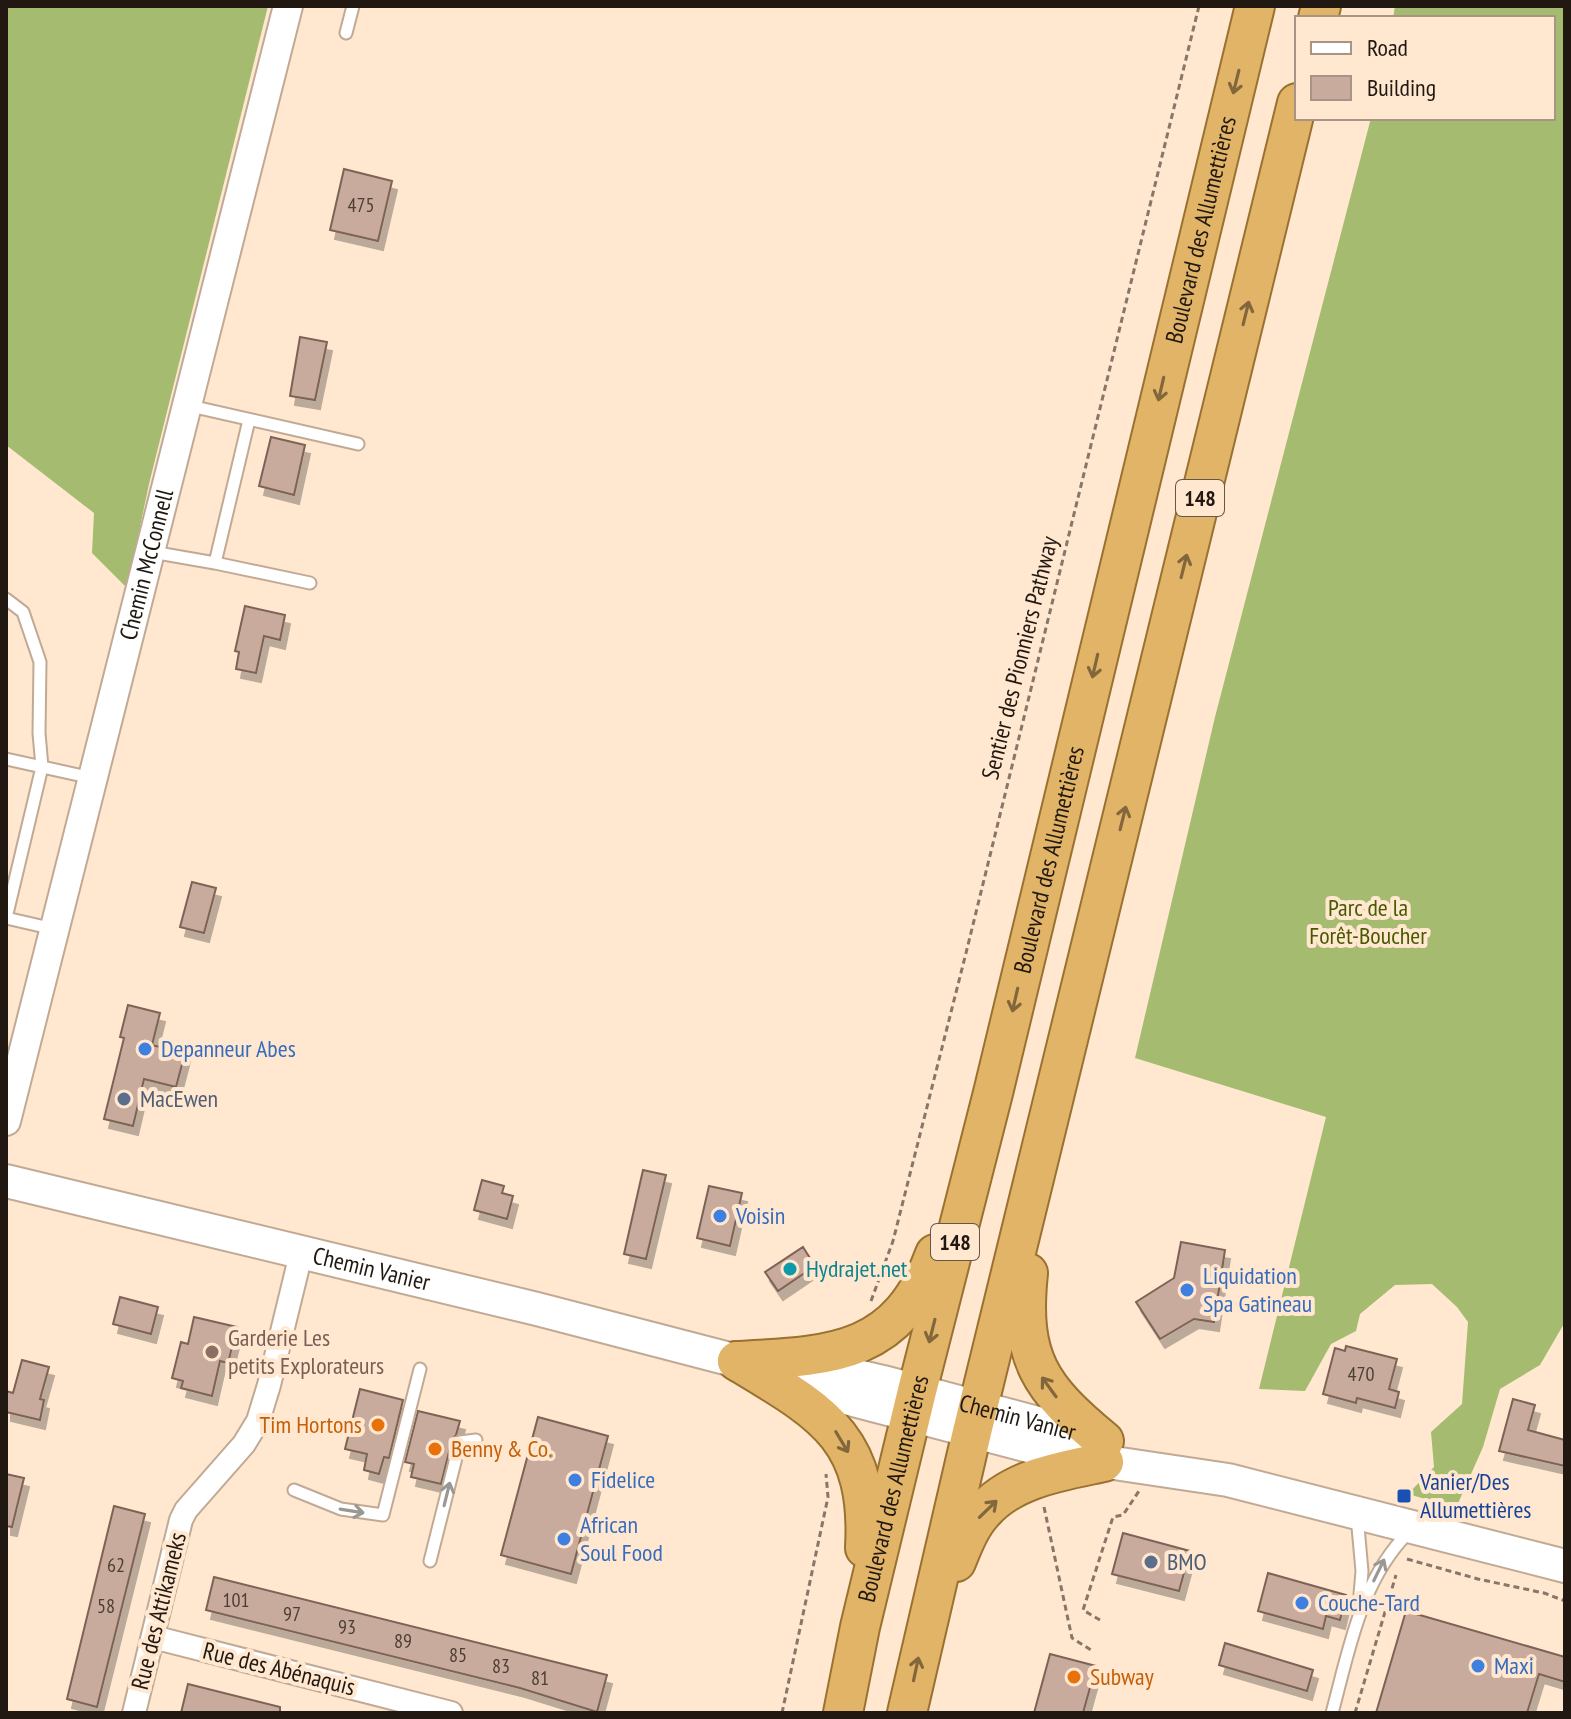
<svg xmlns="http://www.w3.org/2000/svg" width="1571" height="1719" viewBox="0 0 1571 1719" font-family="'PT Sans Narrow',sans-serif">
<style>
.forest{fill:#a5bb70}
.building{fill:#c8ab9c;stroke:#7d6355;stroke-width:2;filter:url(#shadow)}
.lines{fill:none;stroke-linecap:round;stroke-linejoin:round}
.service-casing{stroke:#c1aa95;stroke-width:15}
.minor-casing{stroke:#c1aa95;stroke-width:26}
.tertiary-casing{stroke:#c1aa95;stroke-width:32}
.secondary-casing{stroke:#c1aa95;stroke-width:36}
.trunk-casing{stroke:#997131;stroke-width:42}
.path{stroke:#877769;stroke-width:3;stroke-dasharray:6 4;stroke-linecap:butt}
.service{stroke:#fff;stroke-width:11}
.minor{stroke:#fff;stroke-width:22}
.tertiary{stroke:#fff;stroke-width:28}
.secondary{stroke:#fff;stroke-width:32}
.trunk{stroke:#e2b468;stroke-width:38}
.oneway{stroke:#82663c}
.oneway2{stroke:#9b9894}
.shop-dot{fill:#3f7fe0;stroke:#ffe7d0;stroke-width:3}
.service-dot{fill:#5c6f8a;stroke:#ffe7d0;stroke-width:3}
.culture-dot{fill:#0f9aa8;stroke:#ffe7d0;stroke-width:3}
.education-dot{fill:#8d6e63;stroke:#ffe7d0;stroke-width:3}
.food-dot{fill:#e8710a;stroke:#ffe7d0;stroke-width:3}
.transit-dot{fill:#1a4fb4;stroke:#ffe7d0;stroke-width:3}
.labels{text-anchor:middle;stroke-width:8;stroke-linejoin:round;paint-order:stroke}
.number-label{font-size:20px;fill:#4b3e34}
.shield{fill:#ffe7d0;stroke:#64574a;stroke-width:2}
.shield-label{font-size:22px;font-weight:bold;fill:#211911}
.street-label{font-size:24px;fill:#211911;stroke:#ffe7d0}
.park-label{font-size:24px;fill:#485a00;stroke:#ffe7d0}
.shop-label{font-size:24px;fill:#366cbe;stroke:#ffe7d0;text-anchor:start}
.service-label{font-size:24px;fill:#4e5e75;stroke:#ffe7d0;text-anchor:start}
.culture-label{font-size:24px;fill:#0d838f;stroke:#ffe7d0;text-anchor:start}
.education-label{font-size:24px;fill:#785e54;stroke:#ffe7d0;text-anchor:start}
.food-label{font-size:24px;fill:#c56008;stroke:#ffe7d0;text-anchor:start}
.transit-label{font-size:24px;fill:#164399;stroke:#ffe7d0;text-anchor:start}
</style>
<defs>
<filter id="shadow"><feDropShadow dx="5" dy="9" stdDeviation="0" flood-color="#0004"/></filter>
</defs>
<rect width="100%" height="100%" fill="#ffe7d0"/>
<path class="forest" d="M6 6H268L149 484 127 588 92 553 94 513 6 445Z
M1395 6H1565V1322L1540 1365 1500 1389 1483 1447 1456 1508 1408 1494 1434 1467 1431 1432 1462 1404 1468 1322 1457 1307 1432 1284 1395 1285 1360 1314 1356 1331 1331 1344 1305 1391 1259 1389 1326 1117 1135 1058 1215 717 1371 118H1553V18H1393Z"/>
<path class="building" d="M344 169 392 181 378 241 330 230Z
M300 337 327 342 315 400 290 396Z
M271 437 305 445 294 495 259 486Z
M245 606 285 615 280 640 264 636 256 673 236 669 239 652 235 651Z
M192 882 216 888 204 933 180 927Z
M128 1005 160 1013 152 1045 185 1053 176 1087 144 1079 133 1126 104 1119 124 1038 120 1037Z
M643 1170 666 1175 646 1259 624 1254Z
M482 1180 504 1186 502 1193 513 1196 507 1219 474 1210Z
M709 1186 742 1193 730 1246 697 1238Z
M1181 1242 1225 1250 1214 1322 1194 1319 1160 1339 1136 1302 1174 1278Z
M803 1247 815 1266 778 1291 765 1272Z
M120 1297 158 1307 151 1334 113 1324Z
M194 1317 237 1327 228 1363 220 1361 212 1396 181 1388 183 1381 172 1378 181 1342 188 1344Z
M1346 1346 1397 1359 1389 1389 1399 1392 1395 1408 1357 1398 1356 1403 1323 1394 1335 1348 1345 1351Z
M22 1360 49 1367 40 1399 44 1400 40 1420 6 1412V1391L13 1393Z
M360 1389 403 1400 389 1458 384 1457 379 1474 364 1470 367 1454 345 1449Z
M1513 1399 1535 1405 1528 1430 1565 1440V1466L1499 1451Z
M418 1411 460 1421 456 1435 452 1440 441 1484 411 1477 414 1464 405 1462Z
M538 1417 608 1436 571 1574 501 1555Z
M6 1474 24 1478 12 1527 6 1526Z
M114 1506 145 1514 97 1707 67 1699Z
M1123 1533 1190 1551 1179 1591 1112 1574Z
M1268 1573 1346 1595 1340 1620 1326 1616 1323 1629 1258 1611Z
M214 1577 607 1675 597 1712 520 1688 206 1610Z
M1406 1611 1565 1657V1682L1539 1674 1527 1713H1376Z
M1225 1643 1313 1670 1307 1691 1219 1665Z
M1050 1654 1096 1666 1083 1713H1034Z
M188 1684 280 1707V1713H181Z"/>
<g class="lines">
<g class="service-casing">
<path id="service" d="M346 33 353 6
M186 405 358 444
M249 420 215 563 310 583
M152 552 215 563
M6 599 23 612 40 662 39 733 42 767 6 918
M6 759 92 778
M6 918 54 929
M294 1490 341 1509 383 1515 420 1369
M1357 1516 1362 1571 1359 1606
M430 1561 460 1442 476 1440
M1332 1713C1349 1650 1361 1579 1409 1532"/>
</g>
<g class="minor-casing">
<path id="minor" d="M153 1637 451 1713
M134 1713 181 1520 186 1510 244 1444 258 1421 269 1385 301 1254"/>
</g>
<g class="tertiary-casing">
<g id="tertiary">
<path id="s1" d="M6 1121 288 6"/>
</g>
</g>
<g class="secondary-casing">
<g id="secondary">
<path id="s2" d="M6 1181 537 1309 737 1361 812 1389 1067 1456 1228 1480 1565 1566"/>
<path id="s3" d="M792 1365 819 1367 883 1382 1105 1441"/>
</g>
</g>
<g class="trunk-casing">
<g id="trunk">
<path d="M1318 18 1321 6"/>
<path d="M1028 1273C1019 1359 1040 1388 1104 1441"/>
<path d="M737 1361C832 1356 898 1355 935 1254"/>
<path d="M737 1361C823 1413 871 1437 865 1548"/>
<path d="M956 1562C963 1545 970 1526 983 1512 1012 1478 1062 1471 1104 1462"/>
<path id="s4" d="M843 1713 860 1627 917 1391 993 1093 1255 6"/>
<path d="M907 1713 972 1432 1297 103"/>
</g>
</g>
<path class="path" d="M871 1301 893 1241 966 953 1199 6
M1044 1507 1072 1638 1091 1650
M1407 1559 1478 1579 1544 1593 1565 1601
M1100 1620 1083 1610 1113 1517 1123 1515 1139 1491
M782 1713 828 1497 826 1474
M1355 1713 1396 1575"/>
<use href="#service" class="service"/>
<use href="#minor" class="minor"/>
<use href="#tertiary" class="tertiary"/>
<use href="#secondary" class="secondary"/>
<use href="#trunk" class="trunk"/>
</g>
<defs><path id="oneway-shaft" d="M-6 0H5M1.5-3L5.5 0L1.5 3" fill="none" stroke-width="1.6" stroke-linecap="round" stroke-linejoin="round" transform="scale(2)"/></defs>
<g class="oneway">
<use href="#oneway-shaft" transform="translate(1236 82) rotate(104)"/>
<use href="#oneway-shaft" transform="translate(1246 313) rotate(-76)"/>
<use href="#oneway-shaft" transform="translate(1161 389) rotate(103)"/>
<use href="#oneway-shaft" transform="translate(1184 566) rotate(-76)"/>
<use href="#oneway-shaft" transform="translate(1095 666) rotate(103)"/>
<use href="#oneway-shaft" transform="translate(1123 818) rotate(-76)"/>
<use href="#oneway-shaft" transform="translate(1015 1000) rotate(103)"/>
<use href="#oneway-shaft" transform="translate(932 1331) rotate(104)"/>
<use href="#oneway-shaft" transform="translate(1049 1387) rotate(-126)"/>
<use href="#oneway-shaft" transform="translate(842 1442) rotate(59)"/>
<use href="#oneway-shaft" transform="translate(988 1509) rotate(-44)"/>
<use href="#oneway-shaft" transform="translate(916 1669) rotate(-78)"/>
</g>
<g class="oneway2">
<use href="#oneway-shaft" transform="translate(447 1494) rotate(-76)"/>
<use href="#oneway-shaft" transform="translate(352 1511) rotate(9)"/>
<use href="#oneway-shaft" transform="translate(1379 1570) rotate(-64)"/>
</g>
<g class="shop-dot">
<circle cx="145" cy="1049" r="8"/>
<circle cx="720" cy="1216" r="8"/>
<circle cx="1187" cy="1290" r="8"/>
<circle cx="575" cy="1480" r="8"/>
<circle cx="564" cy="1539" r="8"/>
<circle cx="1302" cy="1603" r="8"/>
<circle cx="1478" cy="1666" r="8"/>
</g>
<g class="service-dot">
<circle cx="124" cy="1099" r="8"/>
<circle cx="1151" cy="1562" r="8"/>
</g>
<circle class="culture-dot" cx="790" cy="1269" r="8"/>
<circle class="education-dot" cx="212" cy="1352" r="8"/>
<g class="food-dot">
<circle cx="378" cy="1425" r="8"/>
<circle cx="435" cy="1449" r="8"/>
<circle cx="1074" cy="1677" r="8"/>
</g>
<rect class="transit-dot" x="1396" y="1488" width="16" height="16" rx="4"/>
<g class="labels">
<g class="number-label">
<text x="361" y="212">475</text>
<text x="1361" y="1381">470</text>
<text x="116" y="1572">62</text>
<text x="236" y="1607">101</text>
<text x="106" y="1613">58</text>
<text x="292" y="1621">97</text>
<text x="347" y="1634">93</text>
<text x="403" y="1648">89</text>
<text x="458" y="1662">85</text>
<text x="501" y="1673">83</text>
<text x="540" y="1685">81</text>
</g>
<g class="shield">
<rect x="1176" y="480" width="48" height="36" rx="6"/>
<rect x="931" y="1224" width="48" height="36" rx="6"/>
</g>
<g class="shield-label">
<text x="1200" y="506">148</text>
<text x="955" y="1250">148</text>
</g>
<g class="street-label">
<text dy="8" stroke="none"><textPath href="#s4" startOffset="1526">Boulevard des Allumettières</textPath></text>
<text dy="8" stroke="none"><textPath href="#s1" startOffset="574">Chemin McConnell</textPath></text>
<text transform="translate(1020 658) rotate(-76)" y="8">Sentier des Pionniers Pathway</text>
<text dy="8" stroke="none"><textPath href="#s4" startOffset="878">Boulevard des Allumettières</textPath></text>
<text dy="8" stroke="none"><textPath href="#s2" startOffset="376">Chemin Vanier</textPath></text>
<text dy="8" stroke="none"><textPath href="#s3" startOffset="232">Chemin Vanier</textPath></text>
<text dy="8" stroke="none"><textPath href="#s4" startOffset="230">Boulevard des Allumettières</textPath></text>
<text transform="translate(159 1611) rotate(-76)" y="8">Rue des Attikameks</text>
<text transform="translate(279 1669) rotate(14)" y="8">Rue des Abénaquis</text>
</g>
<g class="park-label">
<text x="1368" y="916">Parc de la<tspan x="1368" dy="28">Forêt-Boucher</tspan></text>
</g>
<g class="shop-label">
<text x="161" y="1057">Depanneur Abes</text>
<text x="736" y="1224">Voisin</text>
<text x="1203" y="1284">Liquidation<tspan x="1203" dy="28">Spa Gatineau</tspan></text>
<text x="591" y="1488">Fidelice</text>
<text x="580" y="1533">African<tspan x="580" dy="28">Soul Food</tspan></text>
<text x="1318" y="1611">Couche-Tard</text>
<text x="1494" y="1674">Maxi</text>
</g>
<g class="service-label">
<text x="140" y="1107">MacEwen</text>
<text x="1167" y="1570">BMO</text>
</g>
<g class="culture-label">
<text x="806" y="1277">Hydrajet.net</text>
</g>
<g class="education-label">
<text x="228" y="1346">Garderie Les<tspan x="228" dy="28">petits Explorateurs</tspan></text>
</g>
<g class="food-label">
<text x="362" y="1433" text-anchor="end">Tim Hortons</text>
<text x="451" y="1457">Benny &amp; Co.</text>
<text x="1090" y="1685">Subway</text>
</g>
<g class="transit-label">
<text x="1420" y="1490">Vanier/Des<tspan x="1420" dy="28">Allumettières</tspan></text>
</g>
</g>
<rect width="1571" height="1719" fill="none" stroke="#211911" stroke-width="16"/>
<rect x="1295" y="16" width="260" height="104" fill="#ffe7d0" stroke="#a69584" stroke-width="2"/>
<rect x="1311" y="42" width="40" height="12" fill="#ffffff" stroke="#a69584" stroke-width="2"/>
<text x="1367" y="56" font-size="24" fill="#211911">Road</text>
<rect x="1311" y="76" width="40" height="24" fill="#c8ab9c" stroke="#a69584" stroke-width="2"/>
<text x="1367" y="96" font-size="24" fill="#211911">Building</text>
</svg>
